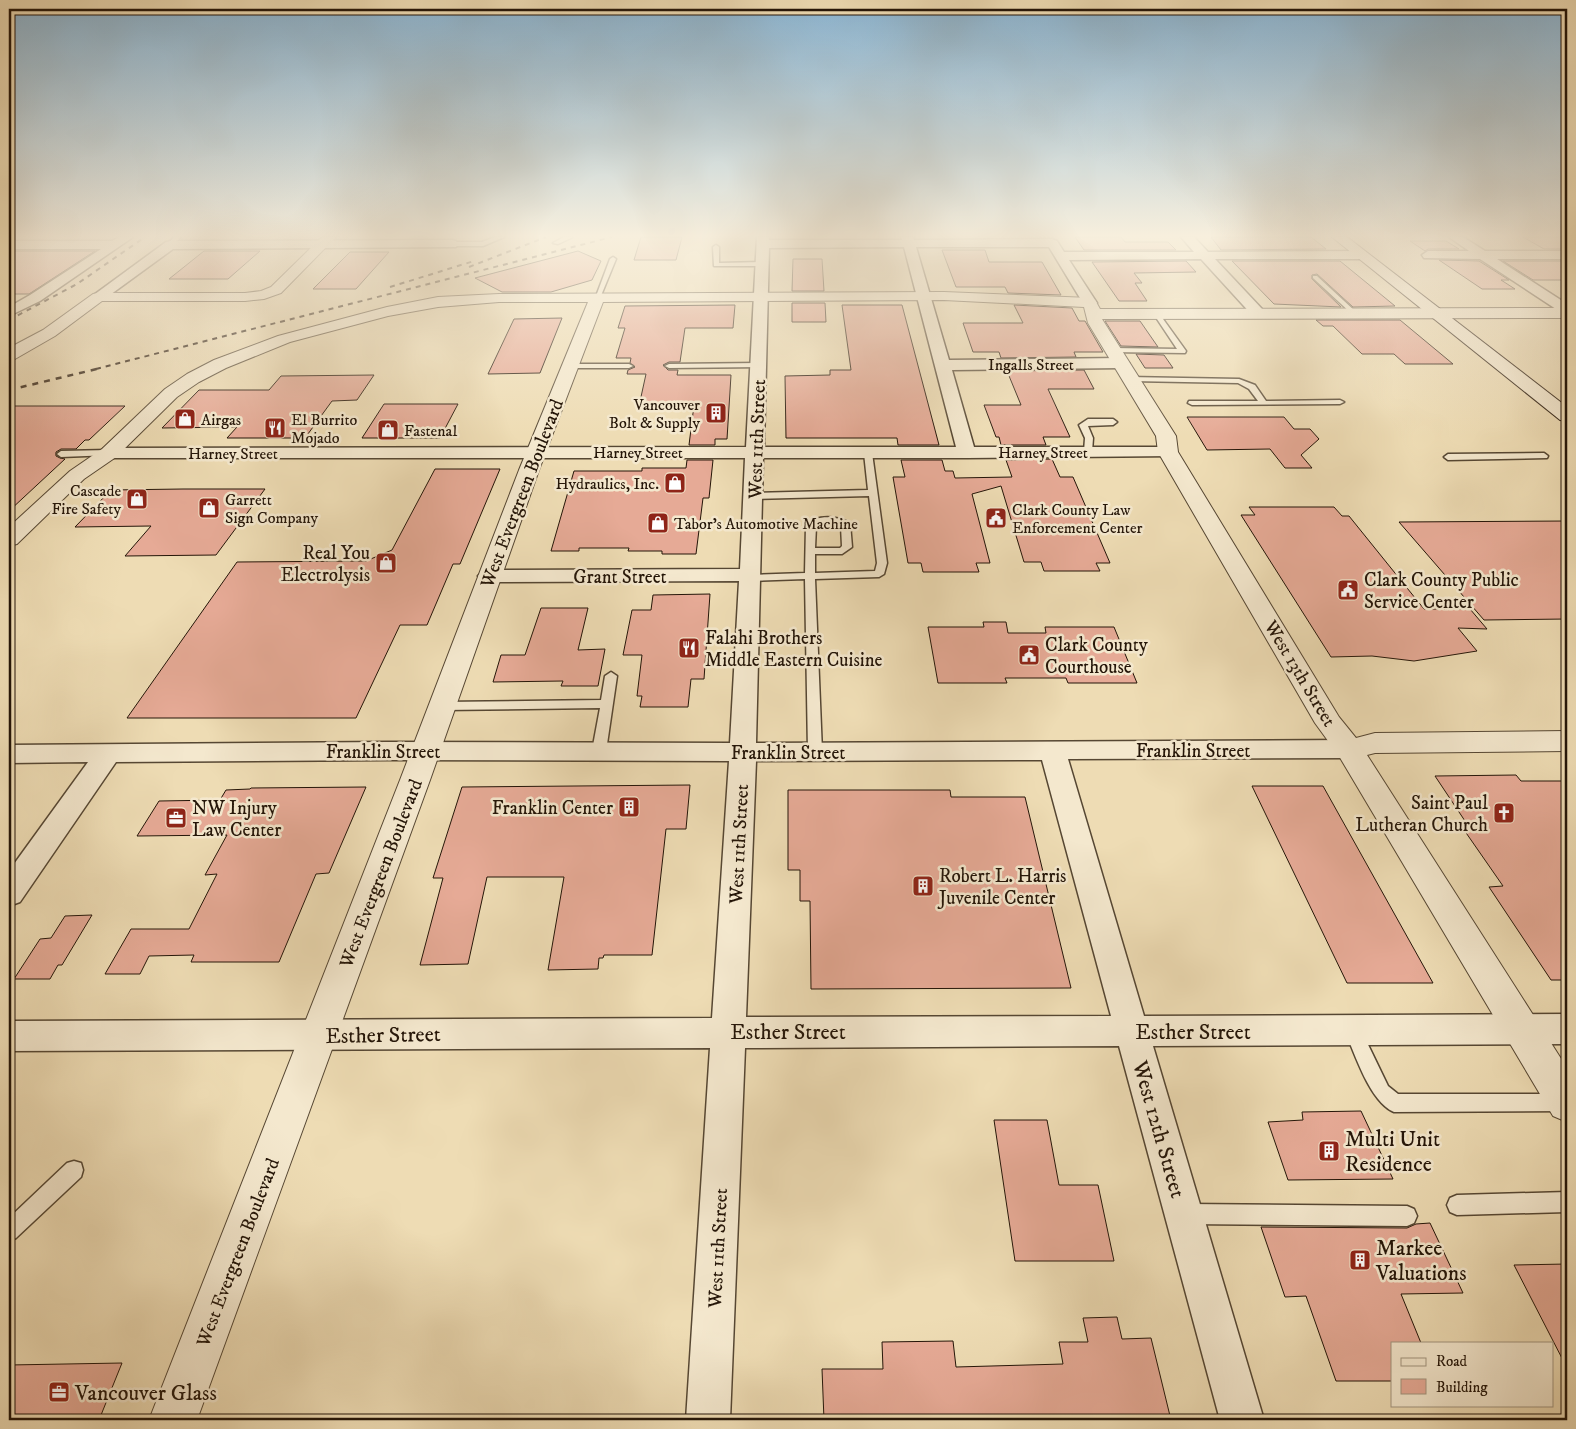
<svg xmlns="http://www.w3.org/2000/svg" width="1576" height="1429" viewBox="0 0 1576 1429" font-family="'IM FELL DW Pica',serif">
<style>
.building{fill:#e6aa96;stroke:#241508}
.lines{fill:none;stroke-linecap:round;stroke-linejoin:round}
.service-casing{stroke:#564733;stroke-width:3}
.minor-casing{stroke:#564733;stroke-width:3}
.tertiary-casing{stroke:#564733;stroke-width:2}
.secondary-casing{stroke:#241508;stroke-width:2}
.service{fill:#f4e8ce;fill-rule:evenodd}
.minor{fill:#f4e8ce;fill-rule:evenodd}
.tertiary{fill:#f4e8ce;fill-rule:evenodd}
.secondary{fill:#f4e8ce;fill-rule:evenodd}
.rail-far1{stroke:#241508;stroke-width:2;stroke-dasharray:5 5;stroke-linecap:butt}
.rail{stroke:#241508;stroke-width:2.5;stroke-dasharray:6 6;stroke-linecap:butt}
.labels{text-anchor:middle;stroke-width:5;stroke-linejoin:round;paint-order:stroke}
.far-street-label{font-size:16px;fill:#241508;stroke:#f4e8ce}
.far-poi-label{font-size:16px;fill:#241508;stroke:#f4e8ce;text-anchor:start}
.street-label{font-size:19px;fill:#241508;stroke:#f4e8ce}
.poi-label{font-size:19px;fill:#241508;stroke:#f4e8ce;text-anchor:start}
.near-street-label{font-size:22px;fill:#241508;stroke:#f4e8ce}
.near-poi-label{font-size:22px;fill:#241508;stroke:#f4e8ce;text-anchor:start}
</style>
<rect width="100%" height="100%" fill="#eedcb4"/>
<filter id="stains"><feTurbulence type="fractalNoise" baseFrequency=".004" numOctaves="4"/><feColorMatrix values="0 0 0 0 .2 0 0 0 0 .09 0 0 0 0 .02 0 0 0 .5 -.17"/></filter>
<radialGradient id="worn" r=".72"><stop offset=".6" stop-color="#630" stop-opacity="0"/><stop offset="1" stop-color="#630" stop-opacity=".3"/></radialGradient>
<path class="building" d="M641 237H682L676 260H634Z
M1075 237H1121L1125 242H1168L1176 250H1084Z
M1211 237H1311L1326 249 1221 250Z
M1523 237H1567V249H1544Z
M1410 241H1446L1459 249H1428L1425 251Z
M942 250H985L989 262H1042L1061 295 1008 293 1005 287H956Z
M9 251H95L29 294H9Z
M204 251H260L228 279H169Z
M578 251 601 261 592 280 551 292H502L475 278Z
M350 252H389L356 289H313Z
M793 259H822L824 291H792Z
M1439 260 1479 261 1509 280H1501L1515 289H1482Z
M1186 261 1196 272 1134 273 1142 283H1135L1147 301H1119L1092 262Z
M1232 261H1340L1395 306 1353 307 1317 274 1312 275V279L1341 307 1274 304Z
M1503 261H1567V280H1533Z
M792 303H825L826 322H792Z
M735 305 733 328H685L680 362H669L663 365 668 370H678L677 375H731L727 439H715V445H689L694 405 639 406 646 374H627L628 370 635 367 630 363 631 358H616L625 328H618L625 306Z
M842 305H902L939 445H898L897 438H786L785 376 830 375V370H851Z
M1014 305 1072 308 1079 321H1085L1103 352H1074L1076 357 1001 358 999 352H973L963 323H1023Z
M562 318 540 373 488 374 514 319Z
M1316 320H1400L1453 364H1405L1394 354H1362L1333 326H1323Z
M1105 321H1140L1158 347 1121 346Z
M1136 354 1164 355 1173 368H1145Z
M1084 370 1094 389H1048L1070 437H1043L1046 445H1001L999 437H996L984 405H1021L1007 371Z
M374 375 357 400 332 401 305 438H227L237 427 162 428 199 390H269L281 376Z
M384 404H458L440 438H362Z
M9 406H125L89 440H85L76 449H61L56 452V456L60 458 65 459 9 511Z
M1187 417H1284L1294 429H1310L1319 439 1301 455 1312 468H1285L1270 449 1207 450Z
M1052 459 1060 477H1073L1110 563H1096L1100 571H1044L1041 562H1024L1001 486 972 494 990 563H976L979 572H923L921 563H908L893 477H905L901 460H942L945 471H953L955 478 1012 477 1006 460Z
M687 460H713L709 498H703L696 554H662V551H628L629 548H579V551H551L574 471H642V468H686Z
M435 469H500L460 564H453L427 625H400L356 718H127L237 562 366 561 392 550Z
M183 489H265L216 555 125 556 151 526 75 527 111 490Z
M1249 507H1334L1342 516H1349L1424 609H1470L1487 629 1458 628 1477 651 1414 661 1372 656 1331 657 1241 515H1255Z
M1567 521V619L1484 620 1399 522Z
M710 594 704 679H691L688 707H640L642 696H637L642 655H623L632 610H651L653 595Z
M541 608H588L578 650 605 649 598 686H561L563 681 493 682 501 655H525Z
M983 622H1006L1008 633H1046L1045 627H1114L1137 683H1068L1066 678H1005L1007 683H938L928 627H984Z
M1516 775 1521 781H1567V980H1551L1489 887 1503 886 1462 827H1469L1435 776Z
M690 785 686 829H666L652 955H604L603 958H599L598 969 548 970 564 877H487L468 964 420 965 443 878H433L462 787Z
M1252 786H1323L1433 983H1347Z
M366 787 329 873 316 874 279 962H191L194 955 149 956 140 974H105L131 929H189L217 874 205 875 227 835 137 836 159 801 220 800 226 790 250 789 251 788Z
M788 790H950L951 797H1025L1071 988 811 989 810 901H800V870H788Z
M92 915 62 965H58L50 979H14L40 939 51 938 65 916Z
M1361 1111 1393 1179 1288 1180 1268 1122 1303 1120 1302 1112Z
M994 1120H1047L1059 1185H1098L1114 1261H1015Z
M1430 1223 1463 1293 1401 1294 1421 1343H1392V1381H1336L1306 1296 1285 1297 1261 1227 1407 1228 1416 1224Z
M1567 1264V1368L1514 1265Z
M1117 1317 1122 1339 1151 1338 1171 1420H824L822 1369H883L882 1342 953 1341 956 1367 1063 1364 1059 1342H1088L1083 1318Z
M122 1363 99 1420H9V1365Z"/>
<g class="lines">
<g class="service-casing">
<path id="service" d="M174 237H181L172 246H168V244Z
M495 237H504L483 246H452L449 244 452 242H482Z
M564 237H573L558 244 553 243Z
M716 245 719 247V263L762 262 765 264 762 266H714L713 247Z
M613 257 616 259 600 298 595 299 610 259Z
M1313 276H1317L1356 312V314H1352L1313 278Z
M1156 311 1158 312 1186 351 1185 353 1110 352V348H1113L1177 349 1153 313Z
M759 363H762V367L669 368 665 366 669 364Z
M567 364H629L633 366 629 368H567Z
M1128 377 1239 379 1255 385 1266 401 1340 400 1344 402 1340 404 1192 405 1188 403 1189 401H1258L1249 389 1238 383 1131 381H1128Z
M1088 419H1113L1117 422 1113 425 1088 426 1093 438 1092 452 1088 455 1084 452 1085 438 1079 425Z
M109 450 113 453 112 455 61 457 57 454 61 451Z
M868 450 872 453 887 563 884 574 879 577 815 579 822 752 820 755H810L808 752 805 579 750 581 745 578 750 575 805 573 806 525C817 514 837 516 850 523L852 547 842 554H815V573L875 571 877 563 869 496 753 499 748 496 753 493 868 490 864 453ZM829 523 841 526 842 546 840 548H815L816 526Z
M1544 453 1548 456 1547 458 1448 460 1444 457 1448 454Z
M611 672 617 676 606 751 604 754H594L592 751 600 708 442 710 436 706 442 702 601 700 605 676Z
M1353 1023 1359 1026 1388 1086 1398 1094H1567V1111L1394 1112C1370 1102 1355 1054 1345 1031L1347 1026Z
M74 1161 81 1163 83 1170 81 1177 16 1238 9 1241V1218L67 1163Z
M1567 1192V1212L1457 1215 1450 1212 1447 1205 1450 1198 1457 1195Z
M1186 1204 1407 1206 1414 1209 1417 1216 1414 1223 1407 1226 1186 1224 1179 1221 1176 1214 1179 1207Z"/>
</g>
<g class="minor-casing">
<path id="minor" d="M119 237H133L40 301 9 316V307L30 295 101 249H9V241H112Z
M757 237H769V240H902L901 237H913L914 240 1052 239 1057 241 1064 252H1194L1181 237H1194L1208 252 1361 251 1367 255 1361 259H1215L1263 310 1265 313 1263 316H1253L1201 259 1069 260 1097 303 1090 307 1083 303 1049 247H916L949 360 1121 358 1126 360 1129 363 1126 366 1121 368 952 370 974 447H1168L1174 448 1177 452 1174 456 967 458H763L756 743 1349 740 1358 743 1362 749 1358 755 1349 758 1068 759 1144 1016 1567 1014V1044L1153 1046 1264 1420H1220L1119 1046 745 1048 730 1420H686L710 1048 9 1051V1021L712 1018 729 761 388 760 116 762 20 902 9 906V871L88 762 9 763V745L388 742 730 743 739 581 489 582 482 580 478 576 482 572 489 570 740 569 745 458H109L103 457 100 453 103 449 109 448 746 447ZM904 247 956 447H764L769 248ZM1042 760 1111 1016 746 1017 756 761Z
M1449 237H1463L1485 251H1567V259H1497L1567 304V314L1562 313 1480 259 1424 258 1422 255 1428 251H1469Z
M452 240 456 241 458 244 456 247 173 249 103 300 98 301 91 297 166 242 170 241Z"/>
</g>
<g class="tertiary-casing">
<path id="tertiary" d="M322 237H336L281 293 264 299 245 301H102L55 336 15 359 9 360V348L43 330 93 294 98 293H245L261 291 271 287Z
M944 292 1090 298 1095 300 1100 309 1567 308V318L1102 319 1176 436 1178 452 1339 717 1356 738 1375 733 1567 731V751L1375 753 1367 755 1567 1068V1122L1553 1116 1339 756 1315 723 1158 452 1156 436 1088 323 1084 307 944 300 603 302 539 470 430 780 197 1420H149L400 780 519 470 588 302H499L438 307 388 316 290 342 226 368 199 382 177 397 116 457 84 479 17 544 9 546V527L70 471 102 449 165 389 187 374 214 360 278 336 387 307 438 297 499 294Z"/>
</g>
<g class="secondary-casing">
<path id="secondary" d="M1332 237H1347L1567 407V421L1560 420Z"/>
</g>
<use href="#service" class="service"/>
<use href="#minor" class="minor"/>
<use href="#tertiary" class="tertiary"/>
<use href="#secondary" class="secondary"/>
<path class="rail-far1" d="M469 267 546 237
M390 287 474 261
M9 320 77 284 145 237
M96 369 612 237"/>
<path class="rail" d="M9 390 101 368"/>
</g>
<linearGradient id="sky" x2="0" y2="1"><stop stop-color="#8ab6d5"/><stop offset="0.54" stop-color="#f7efdd"/><stop offset="1" stop-color="#f7efdd" stop-opacity="0"/></linearGradient>
<rect width="1576" height="437" fill="url(#sky)"/>
<defs>
<g id="building-square" transform="scale(1.125)"><rect x="-9" y="-9" width="18" height="18" rx="4" fill="#8f2418" stroke="#f4e8ce"/><path d="M-4-6H4V6H1V3H-1V6H-4ZM-2.5-4.3h1.7v1.8h-1.7ZM.8-4.3h1.7v1.8H.8ZM-2.5-1h1.7V.8h-1.7ZM.8-1h1.7V.8H.8Z" fill="#fff"/></g>
<g id="shop-square" transform="scale(1.125)"><rect x="-9" y="-9" width="18" height="18" rx="4" fill="#8f2418" stroke="#f4e8ce"/><path d="M-5-2.5h2.3a2.7 3.5 0 0 1 5.4 0H5L5.5 6h-11ZM-1.5-2.5h3a1.5 2.3 0 0 0-3 0Z" fill="#fff"/></g>
<g id="restaurant-square" transform="scale(1.125)"><rect x="-9" y="-9" width="18" height="18" rx="4" fill="#8f2418" stroke="#f4e8ce"/><path d="M-5-6h1v4h1v-4h1v4h1v-4h1v5L-1.5 .5V6h-2V.5L-5-1ZM5-6V6H3V1.5H1.5Q1.5-4 5-6Z" fill="#fff"/></g>
<g id="civic-square" transform="scale(1.125)"><rect x="-9" y="-9" width="18" height="18" rx="4" fill="#8f2418" stroke="#f4e8ce"/><path d="M-.6-6.5H3V-4.5H.6V-3L4-1V1h2V6H-6V1h2V-1L-.6-3ZM-1.2 2.5V6h2.4V2.5Z" fill="#fff"/></g>
<g id="church-square" transform="scale(1.125)"><rect x="-9" y="-9" width="18" height="18" rx="4" fill="#8f2418" stroke="#f4e8ce"/><path d="M-1.2-6h2.4v3.5h3.3v2.4h-3.3V6h-2.4V-.1h-3.3v-2.4h3.3Z" fill="#fff"/></g>
<g id="office-square" transform="scale(1.125)"><rect x="-9" y="-9" width="18" height="18" rx="4" fill="#8f2418" stroke="#f4e8ce"/><path d="M-6-3h4V-5.5h4V-3h4V5H-6ZM-1-4.5V-3h2v-1.5ZM-6 0V1H6V0Z" fill="#fff"/></g>
</defs>
<g fill-rule="evenodd">
<use href="#building-square" x="716" y="413"/>
<use href="#shop-square" x="185" y="419"/>
<use href="#restaurant-square" x="275" y="428"/>
<use href="#shop-square" x="388" y="430"/>
<use href="#shop-square" x="675" y="483"/>
<use href="#shop-square" x="137" y="499"/>
<use href="#shop-square" x="209" y="508"/>
<use href="#civic-square" x="996" y="518"/>
<use href="#shop-square" x="658" y="523"/>
<use href="#shop-square" x="386" y="563"/>
<use href="#civic-square" x="1348" y="590"/>
<use href="#restaurant-square" x="689" y="648"/>
<use href="#civic-square" x="1029" y="655"/>
<use href="#building-square" x="629" y="807"/>
<use href="#church-square" x="1504" y="813"/>
<use href="#office-square" x="176" y="818"/>
<use href="#building-square" x="923" y="886"/>
<use href="#building-square" x="1329" y="1151"/>
<use href="#building-square" x="1360" y="1260"/>
<use href="#office-square" x="59" y="1392"/>
</g>
<g class="labels">
<g class="far-street-label">
<text x="1031" y="370">Ingalls Street</text>
<text x="638" y="458">Harney Street</text>
<text x="1043" y="458">Harney Street</text>
<text x="233" y="459">Harney Street</text>
</g>
<g class="far-poi-label">
<text x="700" y="410" text-anchor="end">Vancouver<tspan x="700" dy="18">Bolt &amp; Supply</tspan></text>
<text x="201" y="425">Airgas</text>
<text x="291" y="425">El Burrito<tspan x="291" dy="18">Mojado</tspan></text>
<text x="404" y="436">Fastenal</text>
<text x="659" y="489" text-anchor="end">Hydraulics, Inc.</text>
<text x="121" y="496" text-anchor="end">Cascade<tspan x="121" dy="18">Fire Safety</tspan></text>
<text x="225" y="505">Garrett<tspan x="225" dy="18">Sign Company</tspan></text>
<text x="1012" y="515">Clark County Law<tspan x="1012" dy="18">Enforcement Center</tspan></text>
<text x="674" y="529">Tabor's Automotive Machine</text>
</g>
<g class="street-label">
<text transform="translate(756 439) rotate(-88)" y="7">West 11th Street</text>
<text transform="translate(521 493) rotate(-69)" y="7">West Evergreen Boulevard</text>
<text x="620" y="583">Grant Street</text>
<text transform="translate(1301 673) rotate(59)" y="7">West 13th Street</text>
<text x="1193" y="757">Franklin Street</text>
<text x="383" y="758">Franklin Street</text>
<text x="788" y="759">Franklin Street</text>
<text transform="translate(738 844) rotate(-87)" y="7">West 11th Street</text>
<text transform="translate(380 873) rotate(-69)" y="7">West Evergreen Boulevard</text>
<text transform="translate(717 1248) rotate(-87)" y="7">West 11th Street</text>
<text transform="translate(237 1252) rotate(-69)" y="7">West Evergreen Boulevard</text>
</g>
<g class="poi-label">
<text x="370" y="559" text-anchor="end">Real You<tspan x="370" dy="22">Electrolysis</tspan></text>
<text x="1364" y="586">Clark County Public<tspan x="1364" dy="22">Service Center</tspan></text>
<text x="705" y="644">Falahi Brothers<tspan x="705" dy="22">Middle Eastern Cuisine</tspan></text>
<text x="1045" y="651">Clark County<tspan x="1045" dy="22">Courthouse</tspan></text>
<text x="1488" y="809" text-anchor="end">Saint Paul<tspan x="1488" dy="22">Lutheran Church</tspan></text>
<text x="192" y="814">NW Injury<tspan x="192" dy="22">Law Center</tspan></text>
<text x="613" y="814" text-anchor="end">Franklin Center</text>
<text x="939" y="882">Robert L. Harris<tspan x="939" dy="22">Juvenile Center</tspan></text>
</g>
<g class="near-street-label">
<text x="788" y="1039">Esther Street</text>
<text x="1193" y="1039">Esther Street</text>
<text transform="translate(383 1034) rotate(-1)" y="8">Esther Street</text>
<text transform="translate(1160 1129) rotate(74)" y="8">West 12th Street</text>
</g>
<g class="near-poi-label">
<text x="1345" y="1146">Multi Unit<tspan x="1345" dy="25">Residence</tspan></text>
<text x="1376" y="1255">Markee<tspan x="1376" dy="25">Valuations</tspan></text>
<text x="75" y="1400">Vancouver Glass</text>
</g>
</g>
<rect width="1576" height="1429" fill="none" stroke="#eedcb4" stroke-width="30"/>
<rect x="10" y="10" width="1556" height="1409" fill="none" stroke="#241508" stroke-width="2.5"/>
<rect x="15" y="15" width="1546" height="1399" fill="none" stroke="#241508"/>
<rect x="1391" y="1342" width="162" height="65" fill="#f4e8ce" stroke="#a1947f"/>
<rect x="1401" y="1358" width="25" height="8" fill="#f4e8ce" stroke="#a1947f"/>
<text x="1436" y="1366" font-size="15" fill="#241508">Road</text>
<rect x="1401" y="1379" width="25" height="15" fill="#e6aa96" stroke="#a1947f"/>
<text x="1436" y="1392" font-size="15" fill="#241508">Building</text>
<rect width="100%" height="100%" filter="url(#stains)"/>
<rect width="100%" height="100%" fill="url(#worn)"/>
</svg>
